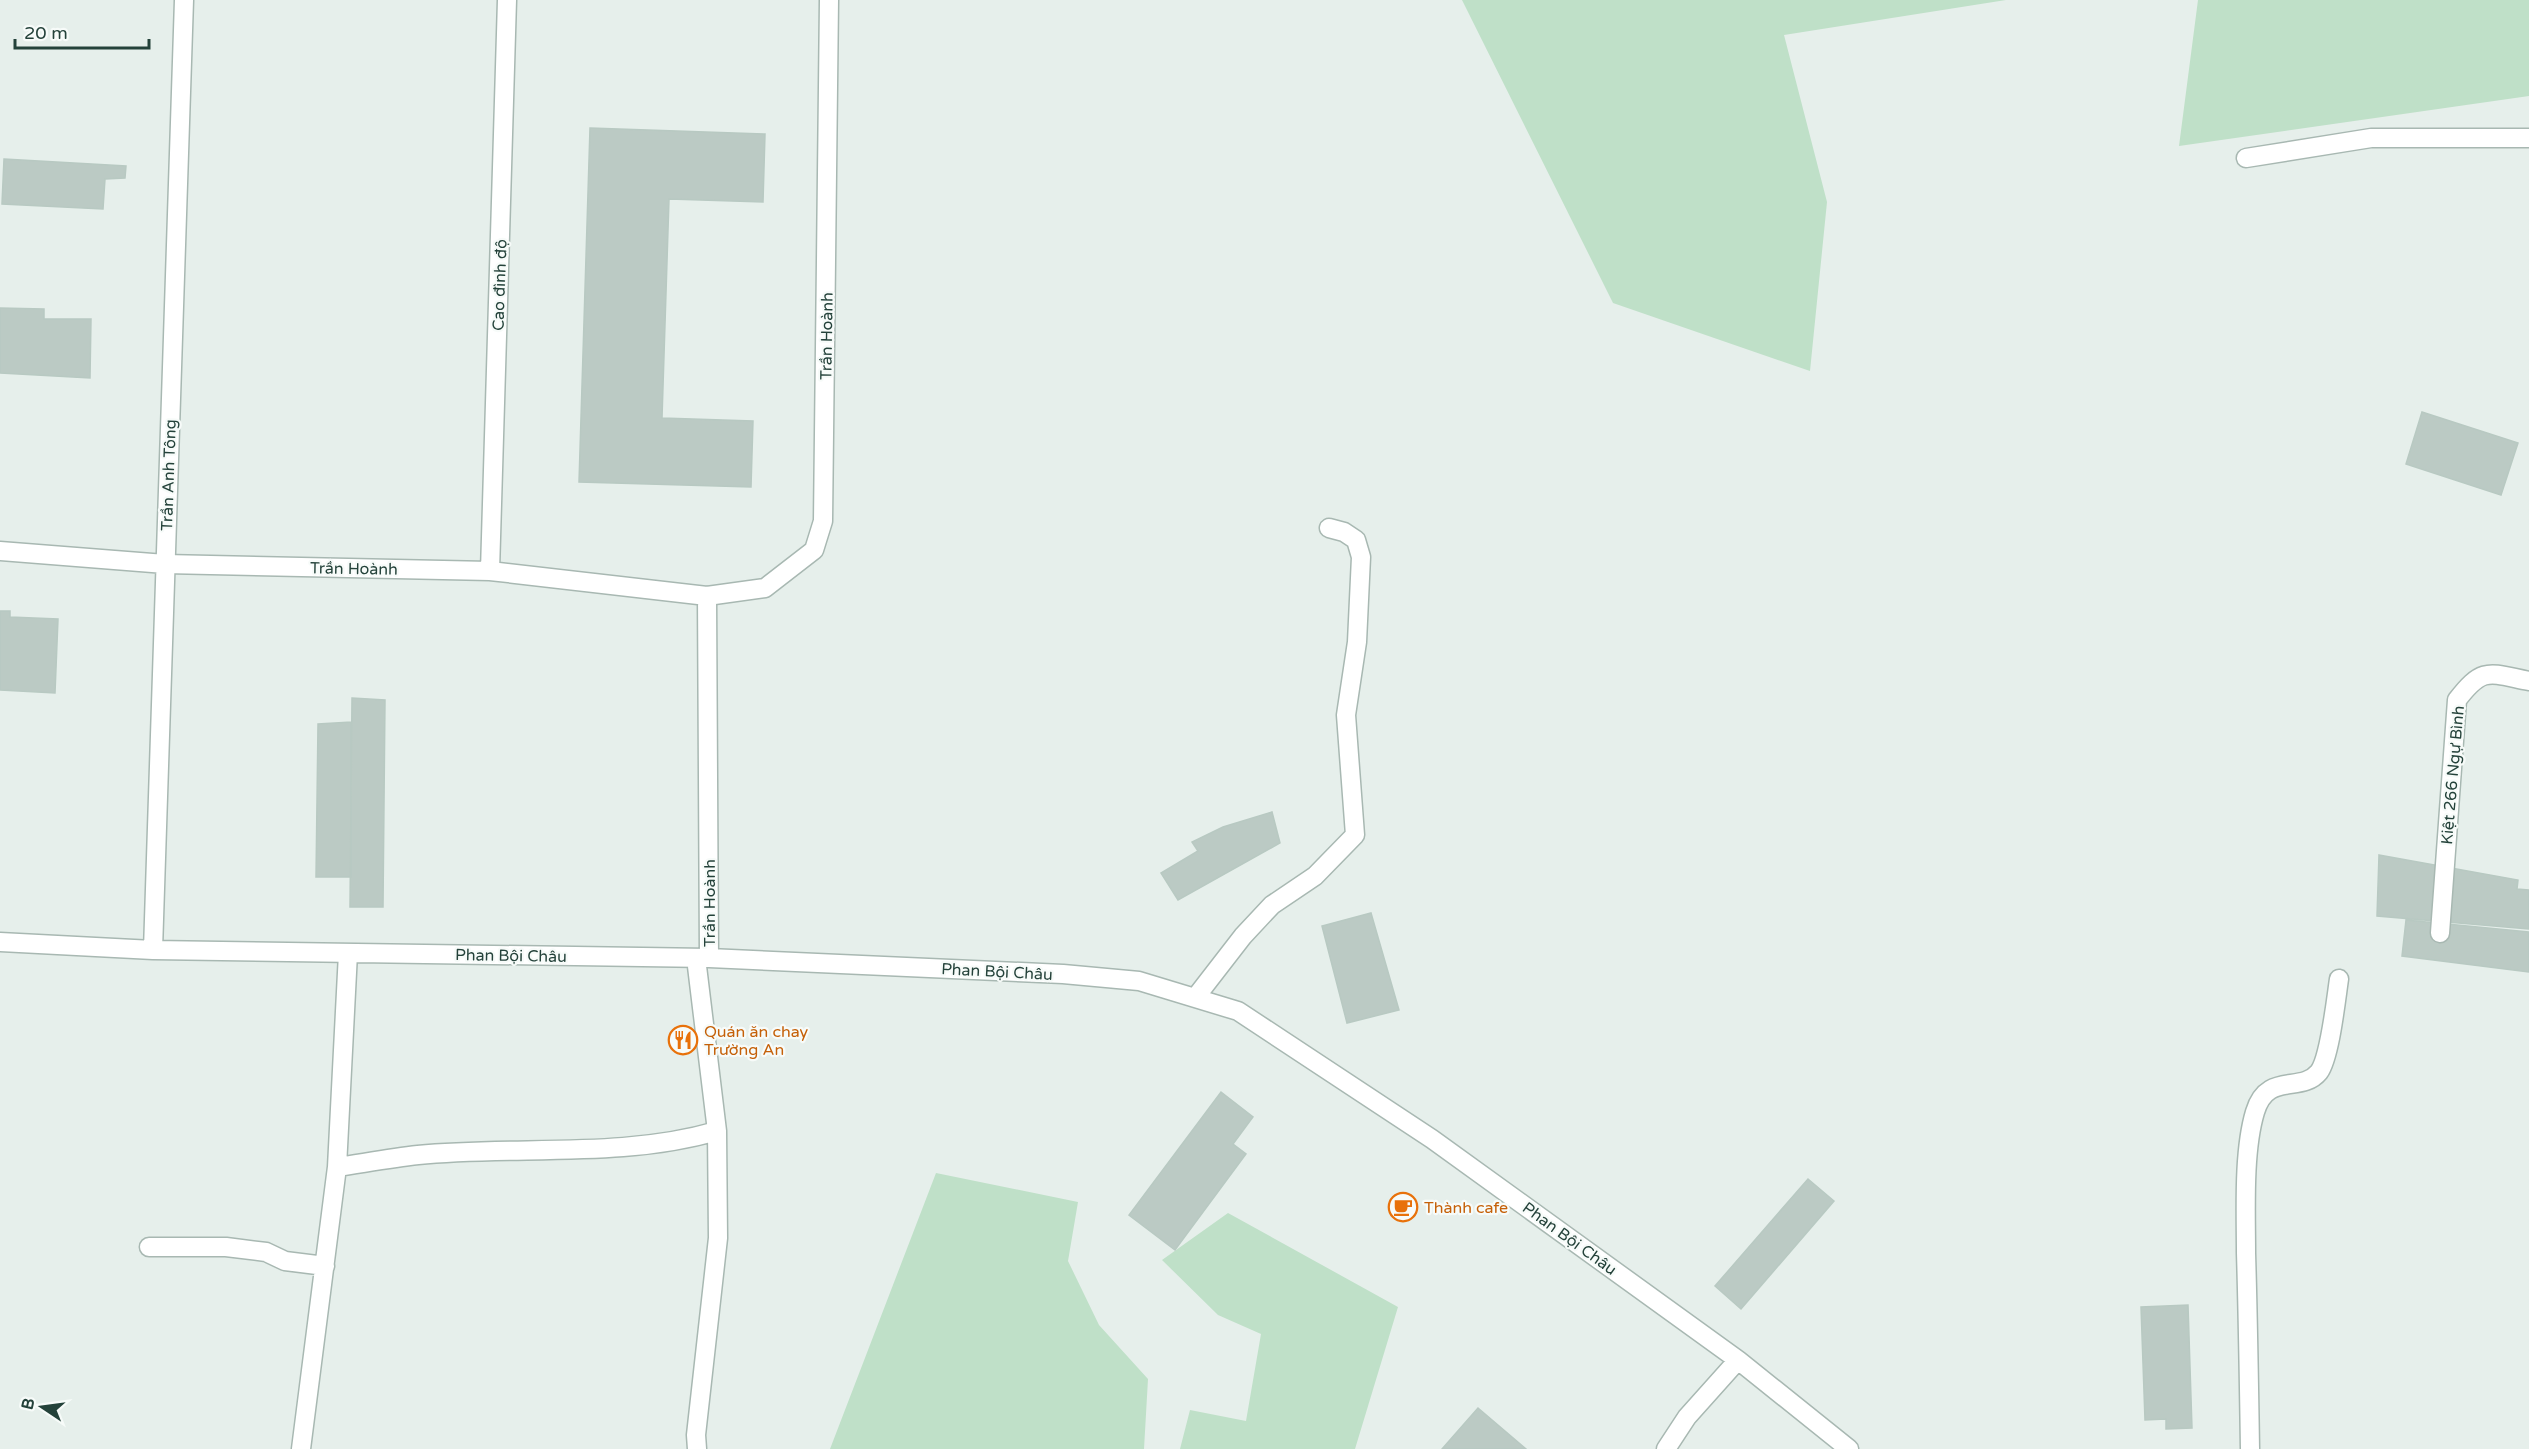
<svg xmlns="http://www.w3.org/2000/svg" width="2529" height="1449" viewBox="0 0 2529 1449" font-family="'Varela Round',sans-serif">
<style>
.green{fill:#bfe0c8}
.building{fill:#bbcac4;stroke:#b8c9c2;stroke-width:1.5}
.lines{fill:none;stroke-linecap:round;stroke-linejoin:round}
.minor-casing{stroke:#a8b8b2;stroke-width:21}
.minor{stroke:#fff;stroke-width:18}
.labels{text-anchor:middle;stroke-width:4.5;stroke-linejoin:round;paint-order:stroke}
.street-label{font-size:16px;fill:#24423a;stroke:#f7fbf9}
.food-label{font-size:16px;fill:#c56008;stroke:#f7fbf9;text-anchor:start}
</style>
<rect width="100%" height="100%" fill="#e6efeb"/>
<path class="green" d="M1462 0H2006L1784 35 1827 202 1810 371 1613 303Z
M2198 0H2529V96L2179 146Z
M936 1173 1078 1202 1068 1261 1099 1325 1148 1379 1144 1449H830Z
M1228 1213 1398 1307 1355 1449H1180L1190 1410 1246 1421 1261 1334 1218 1315 1162 1260Z"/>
<path class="building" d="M590 128 765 134 763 202 669 199 662 418 753 421 751 487 579 482Z
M4 159 126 166 125 178 105 179 103 209 2 204Z
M0 308 44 309V319H91L90 378 0 373Z
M2422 412 2518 443 2501 495 2406 464Z
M0 611H10V617L58 619 55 693 0 690Z
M352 698 385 700 383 907H350Z
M351 722V877H316L318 724Z
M1272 812 1280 843 1178 900 1161 873 1198 851 1192 842 1223 827Z
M2379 855 2518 880 2517 889 2529 890V929L2377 916Z
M1371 913 1399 1010 1347 1023 1322 926Z
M2406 920 2529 932V972L2402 956Z
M1221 1092 1253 1117 1233 1144 1246 1154 1175 1250 1129 1215Z
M1808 1179 1834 1201 1741 1309 1715 1286Z
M2188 1305 2192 1428 2166 1429V1419L2145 1420 2141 1307Z
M1478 1408 1526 1449H1442Z"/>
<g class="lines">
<g class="minor-casing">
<path id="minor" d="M2246 158 2371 138H2529
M0 551 165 564 490 571 707 596 765 588 814 550 823 521 829 0
M490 571 507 0
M707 596 709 958
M2440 933 2457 700C2483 666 2489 673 2529 681
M0 942 153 950 709 958 1063 974 1139 981 1238 1011 1432 1139 1738 1360 1849 1449
M153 950 184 0
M696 958 717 1131 718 1238 696 1435 697 1449
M1195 998 1243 936 1272 905 1315 876 1355 835 1346 715 1357 642 1361 557 1356 540 1344 532 1329 528
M337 1167C364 1163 391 1158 418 1155 517 1145 620 1159 717 1131
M149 1247H226L266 1252 285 1261 325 1266
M301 1449 337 1167 348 953
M1666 1449 1687 1417 1738 1360
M2250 1449C2249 1384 2248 1318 2246 1253 2246 1212 2243 1152 2255 1112 2267 1071 2301 1094 2319 1072 2330 1057 2336 999 2339 979"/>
</g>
<use href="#minor" class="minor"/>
</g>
<defs>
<g id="restaurant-ring" transform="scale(1.5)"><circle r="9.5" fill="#f7fbf9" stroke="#e8710a" stroke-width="1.5"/><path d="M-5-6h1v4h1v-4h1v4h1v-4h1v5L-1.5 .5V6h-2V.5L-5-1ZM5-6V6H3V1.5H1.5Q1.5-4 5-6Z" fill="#e8710a"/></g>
<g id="cafe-ring" transform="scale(1.5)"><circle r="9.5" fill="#f7fbf9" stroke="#e8710a" stroke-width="1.5"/><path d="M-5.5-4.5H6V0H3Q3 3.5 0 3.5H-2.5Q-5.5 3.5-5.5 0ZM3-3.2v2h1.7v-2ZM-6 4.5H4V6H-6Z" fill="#e8710a"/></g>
</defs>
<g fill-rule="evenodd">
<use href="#restaurant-ring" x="683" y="1040"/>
<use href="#cafe-ring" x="1403" y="1207"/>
</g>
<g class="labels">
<g class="street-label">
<text transform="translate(499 285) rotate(-88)" y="6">Cao đình độ</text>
<text transform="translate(826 336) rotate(-89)" y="6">Trần Hoành</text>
<text transform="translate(168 475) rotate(-88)" y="6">Trần Anh Tông</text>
<text transform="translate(354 568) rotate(1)" y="6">Trần Hoành</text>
<text transform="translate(2452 775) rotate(-85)" y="6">Kiệt 266 Ngự Bình</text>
<text transform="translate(709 903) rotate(-90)" y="6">Trần Hoành</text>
<text transform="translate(511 955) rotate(1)" y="6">Phan Bội Châu</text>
<text transform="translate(997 971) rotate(3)" y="6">Phan Bội Châu</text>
<text transform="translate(1570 1238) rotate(36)" y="6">Phan Bội Châu</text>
</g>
<g class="food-label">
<text x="704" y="1037">Quán ăn chay<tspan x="704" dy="18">Trường An</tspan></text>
<text x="1424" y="1213">Thành cafe</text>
</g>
</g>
<g transform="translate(42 1407) rotate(283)" stroke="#f7fbf9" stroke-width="4.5" paint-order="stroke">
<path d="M0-4.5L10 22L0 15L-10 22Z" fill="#24423a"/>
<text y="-9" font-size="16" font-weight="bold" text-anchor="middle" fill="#24423a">B</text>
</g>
<path d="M15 39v9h134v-9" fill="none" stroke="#24423a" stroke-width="3"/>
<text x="24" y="39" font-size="18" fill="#24423a" stroke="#f7fbf9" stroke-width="4.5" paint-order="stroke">20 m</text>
</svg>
